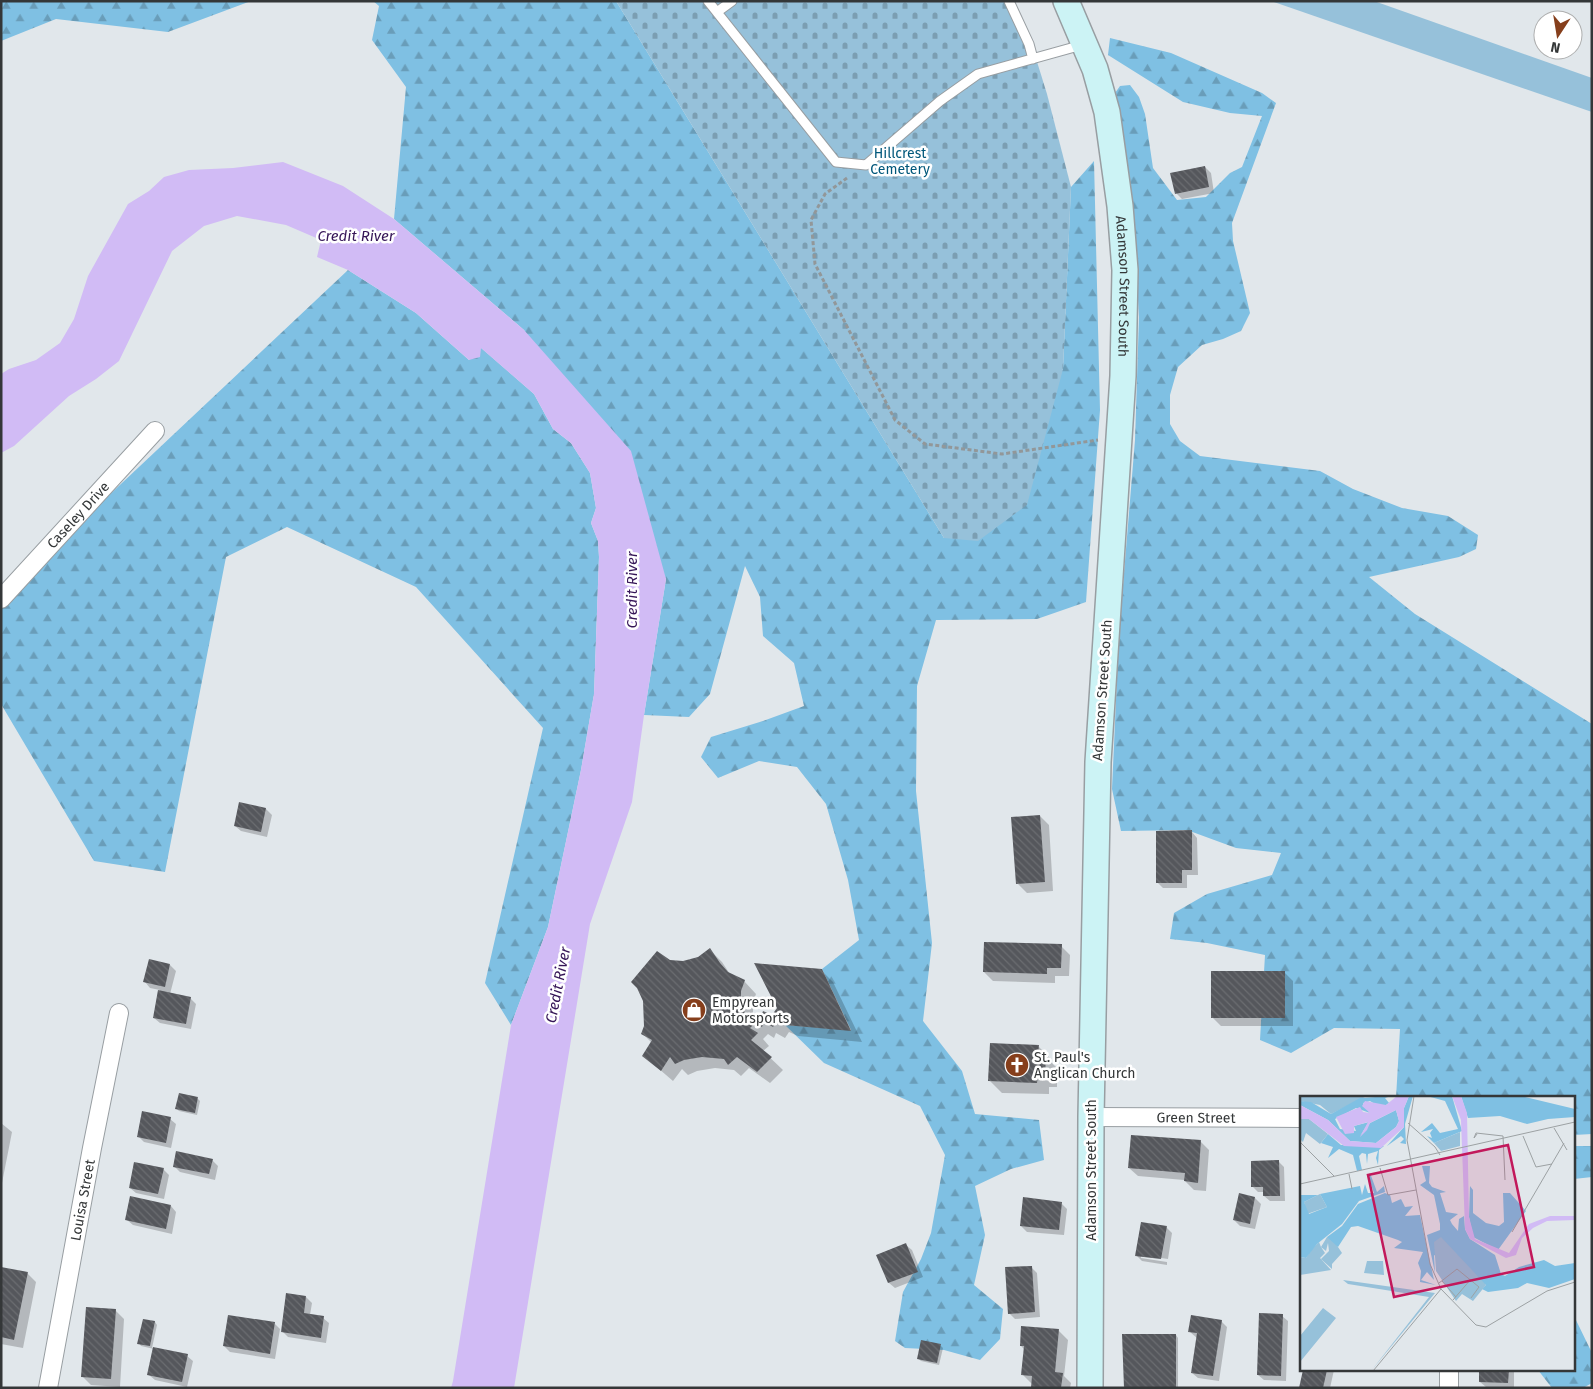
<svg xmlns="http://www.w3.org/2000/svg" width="1593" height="1389" viewBox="0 0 1593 1389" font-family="'Fira Sans',sans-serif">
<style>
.green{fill:#96c1da}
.forest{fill:url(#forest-firs)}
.cemetery{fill:url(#cemetery-stones)}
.water{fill:#d1bbf5}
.shadow{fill:#0003}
.building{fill:url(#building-back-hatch)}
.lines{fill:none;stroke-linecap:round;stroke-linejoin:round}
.service-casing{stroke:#989ea2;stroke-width:11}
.minor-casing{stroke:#989ea2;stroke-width:20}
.secondary-casing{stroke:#989ea2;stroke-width:28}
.path{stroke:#929799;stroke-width:3;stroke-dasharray:4 2.5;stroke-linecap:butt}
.service{stroke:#fff;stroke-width:9}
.minor{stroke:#fff;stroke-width:18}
.secondary{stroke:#ccf3f5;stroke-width:25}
.labels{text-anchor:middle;stroke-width:5;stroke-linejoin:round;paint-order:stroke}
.park-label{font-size:14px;fill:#00577a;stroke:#fff}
.street-label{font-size:14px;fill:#343738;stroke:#fff}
.poi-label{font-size:14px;fill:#343738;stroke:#fff;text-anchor:start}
.water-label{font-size:15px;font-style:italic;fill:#351557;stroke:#fff}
.inset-road{fill:none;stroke:#9ca1a3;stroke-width:1}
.view{fill:#c2185b;fill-opacity:0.15;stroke:#c2185b;stroke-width:2.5}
.inset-edge{fill:none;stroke:#343738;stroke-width:2.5}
</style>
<defs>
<pattern id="forest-firs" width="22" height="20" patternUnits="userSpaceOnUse" patternTransform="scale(1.25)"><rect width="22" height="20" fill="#7fc0e3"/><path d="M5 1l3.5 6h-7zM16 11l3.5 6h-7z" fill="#699db9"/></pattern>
<pattern id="cemetery-stones" width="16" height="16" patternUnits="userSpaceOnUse" patternTransform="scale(1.25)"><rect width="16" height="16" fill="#96c1da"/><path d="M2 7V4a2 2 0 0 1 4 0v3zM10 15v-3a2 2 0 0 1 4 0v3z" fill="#7b9eb2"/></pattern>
<pattern id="building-back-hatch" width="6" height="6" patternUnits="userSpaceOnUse" patternTransform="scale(1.25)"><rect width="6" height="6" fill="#55575c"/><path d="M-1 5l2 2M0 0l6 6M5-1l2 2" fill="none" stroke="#6b6d71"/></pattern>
</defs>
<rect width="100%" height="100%" fill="#e1e7eb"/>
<path class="green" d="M1271 1H1374L1592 78V112Z"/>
<path class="forest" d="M1 1H251L168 32 56 19 1 41Z
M373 1H616L944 538 1063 369 1071 187 1094 161 1100 410 1086 602 1037 619 936 620 917 686 916 791 932 943 923 1021 962 1071 975 1114 1039 1120 1044 1160 1011 1169 975 1186 985 1235 974 1285 1003 1309 1000 1339 980 1360 944 1350 905 1348 895 1341 903 1292 921 1259 931 1233 945 1155 920 1106 824 1063 785 1025 851 1030 822 969 859 940 848 880 826 804 797 767 759 761 718 778 701 757 711 737 763 721 804 706 794 663 763 636 760 597 745 566 710 694 689 717 644 715 666 579 524 330 394 219 406 87 372 40 379 6Z
M1110 38 1171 53 1262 93 1276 103 1232 223 1233 241 1250 313 1241 331 1223 339 1202 345 1178 367 1170 395V424L1180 441 1200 456 1320 471 1353 489 1402 508 1448 516 1478 535 1476 549 1459 557 1369 577 1415 614 1592 724V1134L1574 1135V1098H1396L1400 1029 1334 1028 1291 1053 1260 1040 1265 955 1207 943 1170 939 1174 913 1207 894 1272 875 1281 853 1236 848 1187 830 1121 831 1112 789 1119 634 1135 440 1139 317 1133 210 1115 93 1120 86 1130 85 1139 97 1145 114 1153 168 1177 200 1206 197 1230 173 1242 167 1262 116 1230 113 1183 102 1108 55Z
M348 270 416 313 469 360 480 347 534 394 553 429 571 443 590 473 596 508 591 523 598 541 599 557 594 694 581 770 548 927 511 1025 485 983 543 728 416 587 287 527 226 557 165 872 94 861 1 704V597Z
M1574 1146H1592V1177L1574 1179Z
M1574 1316 1592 1353V1383L1583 1388H1552L1538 1370H1574Z"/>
<path class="cemetery" d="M616 1H1014L1029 36 1047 94 1071 187 1063 369 1027 505 978 541 944 538Z"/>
<path class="water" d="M283 162 343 186 394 219 524 330 631 451 666 579 644 715 632 802 590 924 514 1388H451L453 1381 511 1025 548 927 581 770 594 694 599 557 598 541 591 523 596 508 590 473 571 443 553 429 534 394 481 348 480 357 469 360 416 313 348 270 317 257 321 240 286 225 237 216 204 226 172 251 119 361 96 379 69 396 14 446 1 453V374L9 369 36 360 60 343 74 319 88 276 128 204 149 191 164 177 189 170 233 168Z"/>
<path class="shadow" d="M1205 167 1211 173 1214 193 1182 199 1176 193Z
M240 804 266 809 272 815 267 837 241 831 235 826Z
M1040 816 1049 825 1053 891 1027 893 1018 884Z
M1192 832 1197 838 1198 875H1187V888H1163L1157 882Z
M1061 946 1070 955 1069 976H1055V983L993 981 984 972Z
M710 950 722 962 730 974 744 981 756 994 753 1003V1014L762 1018 772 1017 821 970 833 982 862 1042 798 1036 789 1032 785 1038 776 1033 774 1038 768 1034 763 1039 769 1046 763 1051 783 1070 770 1083 749 1068 741 1076 734 1070 715 1068 697 1071 688 1075 682 1069 673 1081 644 1056 652 1043 643 1034 670 961 683 962 698 958Z
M150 961 170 965 176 971 170 994 190 998 196 1004 191 1029 160 1023 154 1018 160 990 150 988 145 982Z
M1284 972 1293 981V1026H1221L1212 1017Z
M1038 1046 1050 1058V1061L1057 1068V1087H1049V1094L1002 1093 990 1081Z
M198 1099 200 1101 197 1115 179 1111 177 1109Z
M170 1119 176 1124 171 1148 144 1142 138 1136Z
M1 1123 12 1132 2 1183 1 1182Z
M1200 1141 1209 1150 1206 1191 1194 1190 1184 1180 1138 1176 1129 1168Z
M212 1160 218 1166 215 1180 180 1172 174 1166Z
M1279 1162 1284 1167 1285 1201H1270L1264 1196V1192H1258L1252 1186Z
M163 1169 169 1175 164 1199 136 1193 130 1188Z
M1255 1198 1261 1204 1255 1229 1240 1226 1234 1220Z
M1061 1203 1067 1209 1064 1235 1027 1232 1021 1226Z
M171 1206 176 1212 172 1234 133 1225 127 1220Z
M1166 1227 1172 1233 1168 1259 1141 1255V1258L1167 1262V1265L1142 1261 1136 1255Z
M906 1245 912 1250 923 1277 895 1288 889 1283Z
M1031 1267 1037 1273 1040 1317 1015 1319 1009 1313Z
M1 1268 27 1273 36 1282 23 1348 1 1344Z
M306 1297 312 1303 310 1315 323 1318 329 1323 326 1343 288 1337 280 1329 275 1359 230 1352 224 1346 274 1323 282 1331Z
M115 1310 124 1319 120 1387 91 1385 82 1376Z
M1282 1316 1288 1321 1286 1381 1264 1380 1258 1375Z
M144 1320 155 1322 157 1325 152 1348 187 1356 193 1361 187 1387 155 1380 149 1375 154 1349 141 1346 139 1343Z
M1221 1321 1227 1327 1219 1381 1198 1378 1192 1373 1197 1338 1190 1332Z
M1059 1331 1068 1340 1064 1376 1071 1383 1070 1388H1033L1032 1384 1023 1375 1025 1350 1021 1346Z
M1176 1335 1178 1338V1388H1125Z
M940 1345 943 1348 939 1365 921 1361 918 1358Z
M1304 1370H1334L1330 1388H1301Z
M1481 1370H1514V1388L1486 1387 1480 1382Z"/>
<path class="building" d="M1205 166 1209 187 1175 194 1170 173Z
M239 802 266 808 261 832 234 826Z
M1040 815 1045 882 1016 884 1011 817Z
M1192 830V870H1182V883H1156V831Z
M984 942 1062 944 1061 968H1047V974L983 972Z
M710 948 720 963 728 972 745 980 741 991V998L742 1006 748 1020 754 1013 761 1017 763 1011 772 1015 777 1008 754 963 822 969 851 1031 785 1025 777 1021 773 1027 764 1022 762 1027 755 1023 750 1028 758 1033 751 1040 772 1057 757 1072 737 1057 728 1065 724 1059 702 1057 684 1060 675 1064 670 1057 661 1071 642 1056 652 1040 641 1034 644 1026 643 1001 637 988 631 982 657 951 670 960 683 961 698 957Z
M149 959 170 964 165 987 143 982Z
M1211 971H1285V1018H1211Z
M158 990 191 997 186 1024 153 1018Z
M990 1043 1039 1045 1038 1055H1046L1045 1076 1038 1075 1037 1083 988 1081Z
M179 1093 198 1097 195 1113 175 1109Z
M142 1111 171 1117 166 1143 137 1137Z
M1131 1135 1201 1140 1198 1183 1184 1181 1185 1173 1128 1168Z
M176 1151 213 1159 209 1174 173 1167Z
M1279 1160 1280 1196H1263V1187H1251V1161Z
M134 1162 164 1168 158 1194 129 1188Z
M1300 1182H1302V1196H1299Z
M1239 1193 1255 1197 1250 1224 1233 1220Z
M130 1196 171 1205 166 1229 125 1220Z
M1023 1197 1062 1202 1059 1230 1020 1226Z
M1141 1222 1167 1226 1161 1259 1135 1256Z
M906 1243 918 1272 888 1283 876 1255Z
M1032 1266 1035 1312 1008 1314 1005 1267Z
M1 1267 28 1272 14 1340 1 1337Z
M286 1293 306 1296 304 1313 324 1316 321 1338 281 1332Z
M86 1307 116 1309 111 1379 81 1377Z
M1259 1313 1283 1314 1281 1376 1257 1375Z
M228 1315 275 1322 270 1354 223 1346Z
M1191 1315 1222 1320 1213 1376 1191 1373 1197 1333 1188 1332Z
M143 1319 155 1321 150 1346 137 1344Z
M1021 1326 1059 1329 1055 1372 1063 1373 1061 1388H1031L1032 1376 1021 1375 1024 1346H1020Z
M1122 1334H1176V1388H1124Z
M921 1340 941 1344 937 1363 917 1359Z
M153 1347 188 1354 182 1382 147 1375Z
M1303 1370H1327L1323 1388H1299Z
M1479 1370H1509L1508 1383 1479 1382Z"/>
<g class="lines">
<g class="service-casing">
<path id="service" d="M708 1 836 162 866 165 940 101 978 74 1082 45
M1009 1 1029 44 1033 59
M717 12 732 1"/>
</g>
<g class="minor-casing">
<g id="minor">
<path id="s1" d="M1 599 155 431"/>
<path id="s2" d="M1091 1117 1302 1118"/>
<path d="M1449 1370V1388"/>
<path id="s3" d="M48 1388 92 1148 119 1013"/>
</g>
</g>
<g class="secondary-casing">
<g id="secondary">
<path id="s4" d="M1066 1 1095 69 1107 112 1120 206 1125 270 1123 376 1098 762 1091 1117 1090 1388"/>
</g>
</g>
<path class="path" d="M847 178 825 194 811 220 815 264 895 420 925 444 1002 454 1098 440"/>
<use href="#service" class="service"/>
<use href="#minor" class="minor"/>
<use href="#secondary" class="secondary"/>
</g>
<defs>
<g id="shop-disc" transform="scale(1.25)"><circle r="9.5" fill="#863f1c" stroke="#fff"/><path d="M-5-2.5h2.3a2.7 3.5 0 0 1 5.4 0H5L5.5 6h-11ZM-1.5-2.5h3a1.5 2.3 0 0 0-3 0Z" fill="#fff"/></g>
<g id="church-disc" transform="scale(1.25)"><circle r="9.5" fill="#863f1c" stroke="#fff"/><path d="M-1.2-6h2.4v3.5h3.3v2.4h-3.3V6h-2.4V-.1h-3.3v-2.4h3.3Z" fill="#fff"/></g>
</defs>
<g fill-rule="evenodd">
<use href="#shop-disc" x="694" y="1010"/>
<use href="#church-disc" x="1017" y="1065"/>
</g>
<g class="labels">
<g class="park-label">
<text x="900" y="158">Hillcrest<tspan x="900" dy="16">Cemetery</tspan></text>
</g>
<g class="street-label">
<text dy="5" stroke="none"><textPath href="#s4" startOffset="294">Adamson Street South</textPath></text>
<text dy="5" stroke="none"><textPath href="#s1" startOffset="114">Caseley Drive</textPath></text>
<text transform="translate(1102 690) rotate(-86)" y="5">Adamson Street South</text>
<text dy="5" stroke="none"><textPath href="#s2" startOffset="105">Green Street</textPath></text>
<text transform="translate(1091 1170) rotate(-90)" y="5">Adamson Street South</text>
<text dy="5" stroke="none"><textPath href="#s3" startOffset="191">Louisa Street</textPath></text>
</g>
<g class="poi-label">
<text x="712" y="1007">Empyrean<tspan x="712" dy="16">Motorsports</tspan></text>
<text x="1034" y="1062">St. Paul's<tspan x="1034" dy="16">Anglican Church</tspan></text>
</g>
<g class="water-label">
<text x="356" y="241">Credit River</text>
<text transform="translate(632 590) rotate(-90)" y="5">Credit River</text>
<text transform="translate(558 985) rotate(-79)" y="5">Credit River</text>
</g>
</g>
<g transform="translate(1300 1096)">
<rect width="275" height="275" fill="#e1e7eb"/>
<path d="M0 0H67L31 18 20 9 0 5ZM1 22 9 23 28 38 20 48 6 37 3 46 0 43ZM160 36V50L141 55 134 47ZM20 98 27 111 7 118 4 106ZM27 141 32 142 42 157 32 168V173L21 163 29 155 28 147 26 155 21 151 25 157 20 162 31 174 0 179V161L6 162 11 154 19 146 21 151ZM67 165H83L84 179 64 177ZM43 184 135 197 71 275 129 201 48 188ZM23 212 36 222 0 266V240Z" fill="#96c1da"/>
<path d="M91 0 85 2 89 7 86 9 78 10 70 5 63 7 70 17 56 12 35 23 40 33 56 35 54 30 69 26 60 40 70 27 96 14 99 25 96 31 76 47 50 45 28 24 0 9V5L11 6 31 18 60 2ZM109 0H113L105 28 106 48 100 47 104 43 101 40 87 50 104 31V12ZM127 0H152L162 35 134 47 127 40 132 42 130 37 133 33 121 36 132 27 140 37 158 33 145 5ZM161 0H221L275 13V21L248 23 227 28 200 20 168 22ZM28 38 41 49 84 50 79 54 78 69 76 62 78 55 68 58 67 68 66 58 62 57 59 60 62 74 57 75 53 59 39 53 28 62 33 51 21 47ZM122 70H130L129 87 132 91 146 96 140 97 146 116 158 118 150 124 152 128 158 135 159 123 164 120 165 133 170 143 195 159 201 178 205 180 219 171 244 164 255 170 275 167V183L249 192 227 187 218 192 188 196 182 193 186 189 134 159 135 177 127 139 140 134V128L134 99 120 89 126 85ZM70 77 77 96 84 90 85 96 59 105 42 128 17 148 6 162 0 161V99H18L4 106 9 118 27 111 20 98 60 90 62 99 65 88 68 97H74L68 80ZM170 90 173 94V117L186 127 199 130 204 126 203 97H210L226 115 198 154 173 141 169 121ZM85 97 90 99 92 107 101 103 105 111 113 110 105 120 120 119 134 184 127 176 121 184 136 189 120 186 121 175 118 167 123 156 94 152 102 146 98 144 58 130 51 131 38 151 27 141 42 130 58 108Z" fill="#7fc0e3"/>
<path d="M141 141 186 189 173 205 162 198 156 205 136 175 134 146Z" fill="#96c1da"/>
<path d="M97 0H109L104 12V31L81 52 44 50 9 23H0V9L28 24 50 45 76 47 96 31 99 25 96 14 70 27 67 34 60 41 68 26 54 30V37L45 38 36 21 60 11 63 16 70 17 62 10 65 5 86 9ZM152 0H161L167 17 169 121 175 143 209 157 229 128 250 120H275V124L247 125 233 132 222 142 216 159 206 162 170 143 165 133 161 24Z" fill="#d1bbf5"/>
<path class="inset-road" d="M114 0 107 44 130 168 141 193 176 229 186 231 247 195 275 186M235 0H275M108 27 135 51 140 59M254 32 267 54M177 38 174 42 176 37 203 40 205 84M223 40 236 71 252 68M1 47 34 80M80 72 88 99 116 94M49 78 52 93M0 88 275 26M212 136 264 47M142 185 156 201M139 187 157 173 179 191 171 202M153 204 171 183M73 275 141 193"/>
<path class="view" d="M208 49 234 171 94 201 68 79Z"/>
<rect width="275" height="275" class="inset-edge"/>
</g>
<rect width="1593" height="1389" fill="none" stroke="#343738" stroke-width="5"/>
<g transform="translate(1558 35) rotate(192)"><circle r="24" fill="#ffffff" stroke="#aeafaf"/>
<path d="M0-4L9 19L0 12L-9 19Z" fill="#863f1c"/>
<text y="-8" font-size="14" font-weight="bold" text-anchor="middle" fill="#343738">N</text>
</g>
</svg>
